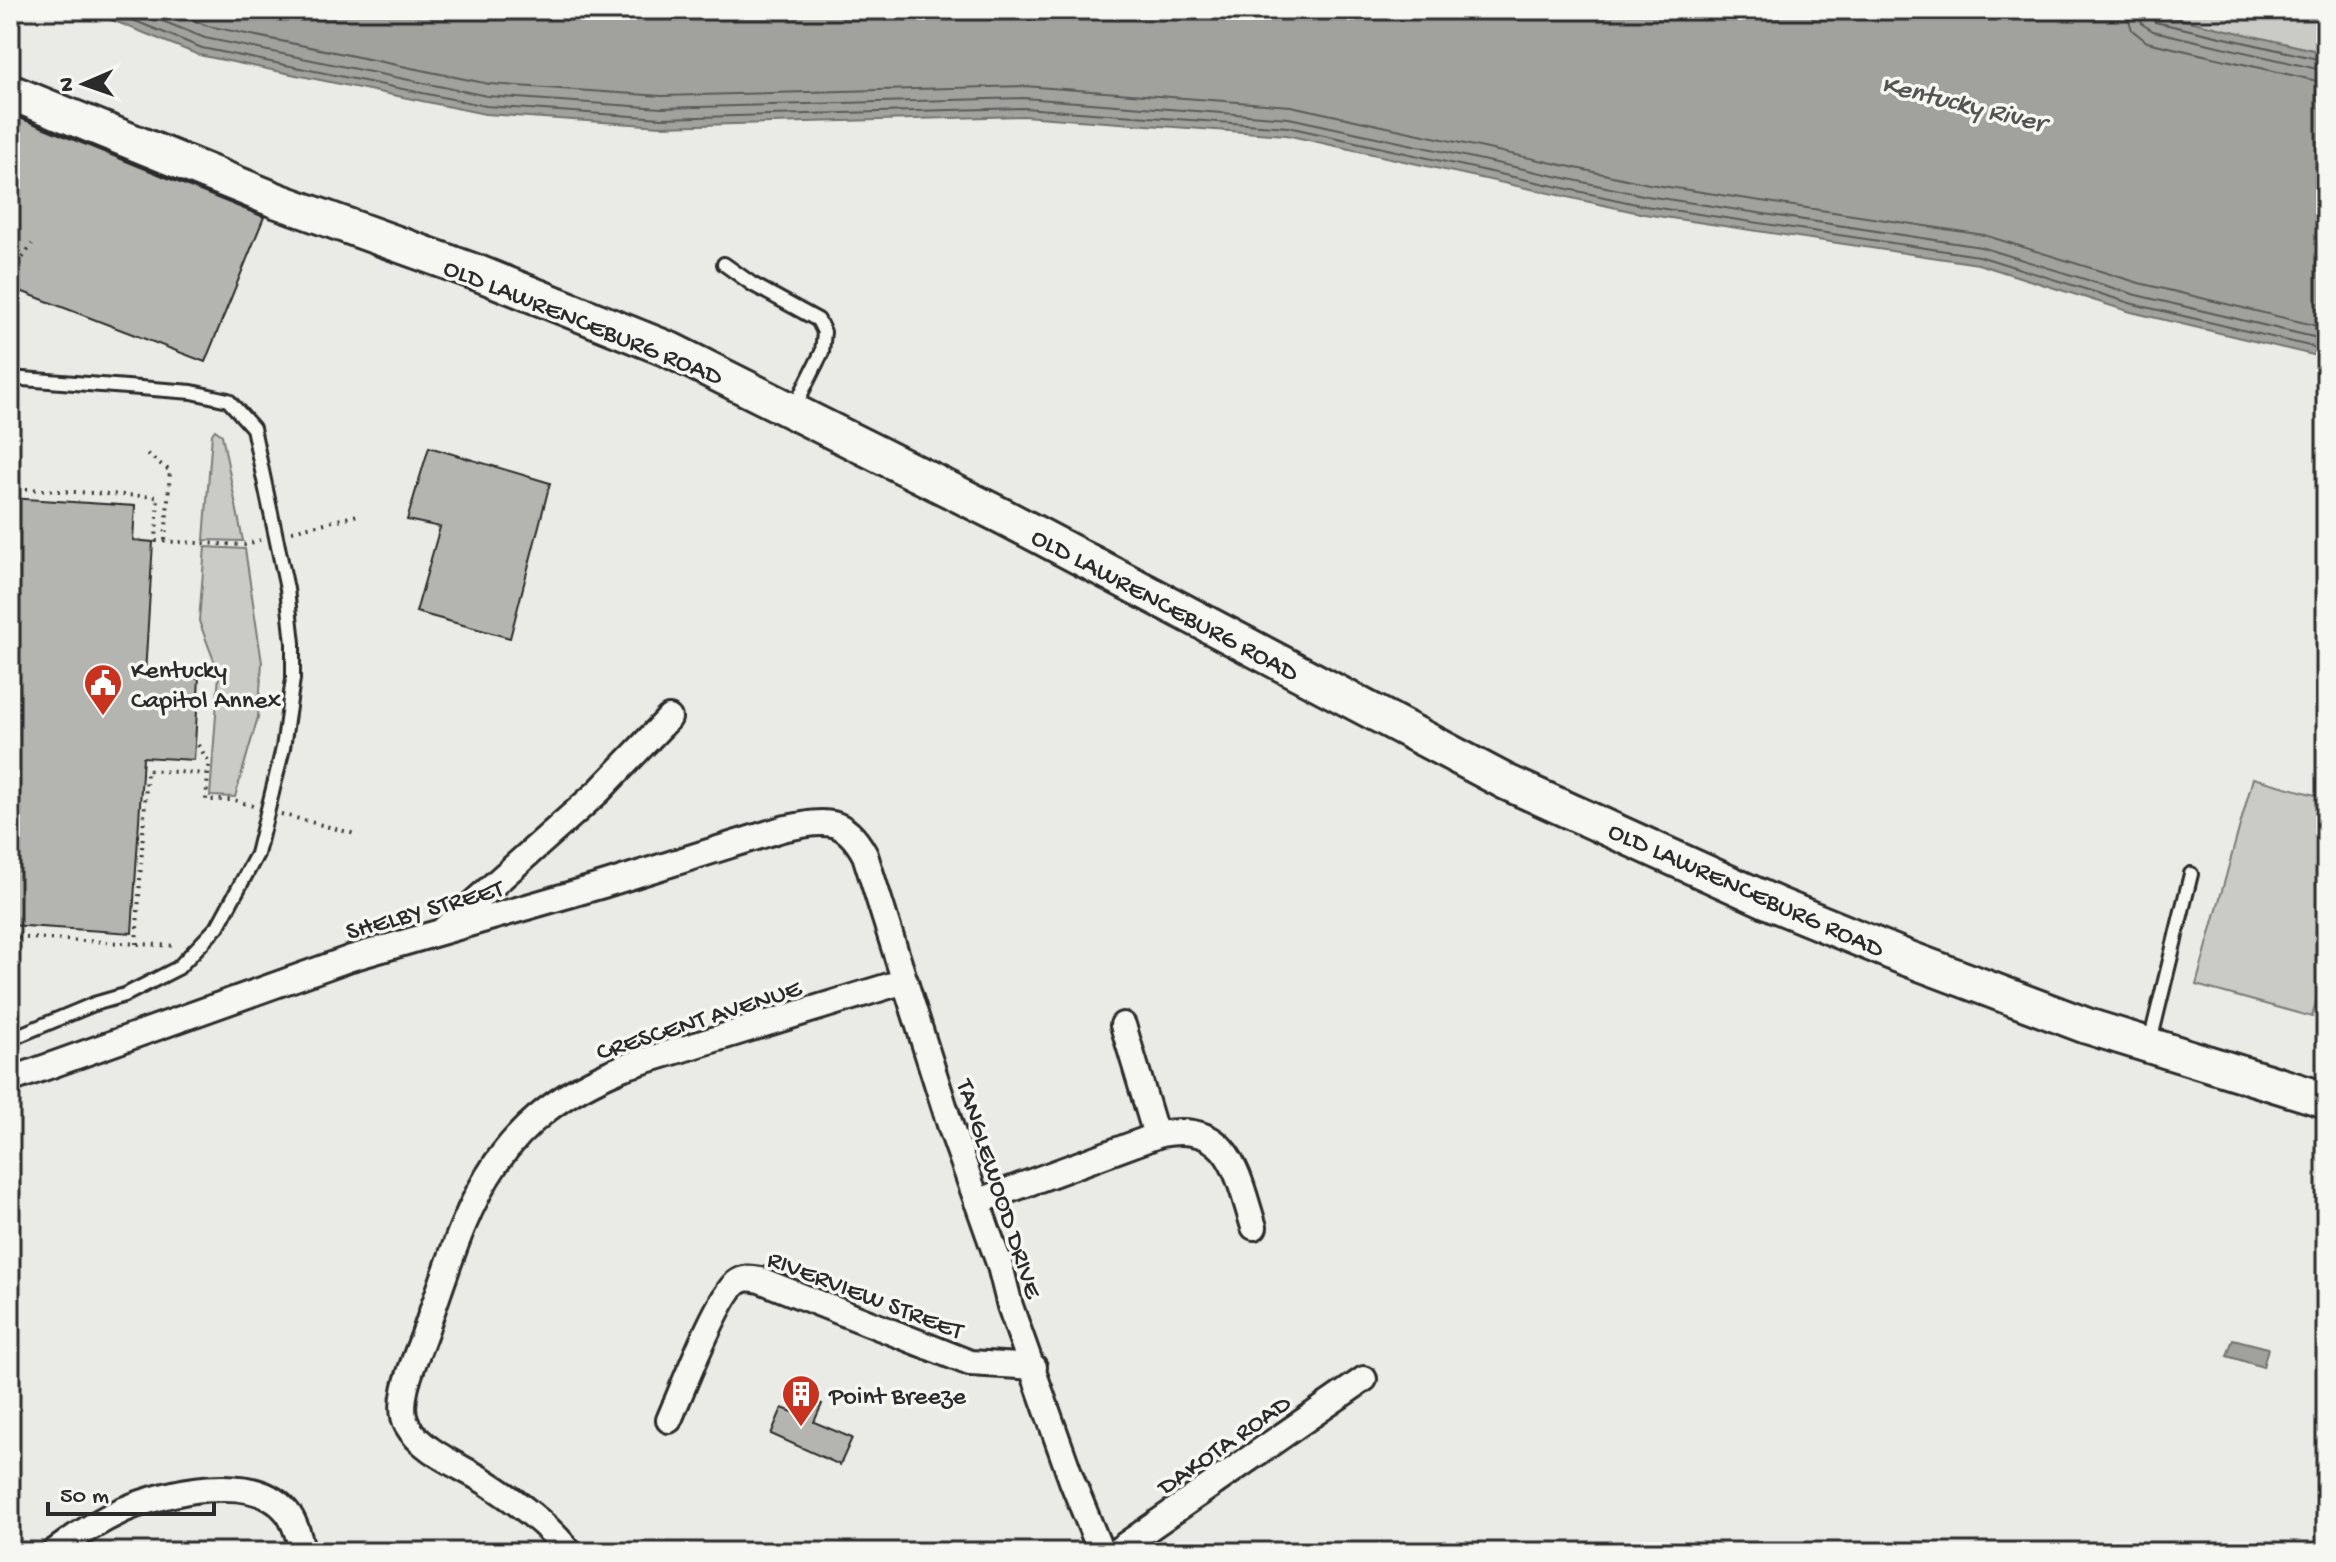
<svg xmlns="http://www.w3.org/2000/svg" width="2336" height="1562" viewBox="0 0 2336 1562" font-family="'Gochi Hand',sans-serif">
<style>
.green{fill:#cacac7;stroke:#7a7a79;stroke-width:2}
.water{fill:#a1a19e;stroke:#727270;stroke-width:2}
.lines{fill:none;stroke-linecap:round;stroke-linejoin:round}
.shore{stroke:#5a5a59;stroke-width:2}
.building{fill:#b4b4b1;stroke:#2b2b2b;stroke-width:2}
.lane-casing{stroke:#2b2b2b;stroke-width:18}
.street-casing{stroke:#2b2b2b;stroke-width:30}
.secondary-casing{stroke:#2b2b2b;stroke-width:40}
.path{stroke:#2b2b2b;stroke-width:4;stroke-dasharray:2 6;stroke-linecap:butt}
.lane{stroke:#f6f6f2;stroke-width:12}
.street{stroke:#f6f6f2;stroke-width:24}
.secondary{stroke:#f6f6f2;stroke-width:34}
.labels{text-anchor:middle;stroke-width:7;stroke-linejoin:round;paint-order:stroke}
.street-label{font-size:26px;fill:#2b2b2b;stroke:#f6f6f2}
.poi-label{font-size:26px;fill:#2b2b2b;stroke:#f6f6f2;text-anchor:start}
.water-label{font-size:28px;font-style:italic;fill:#545453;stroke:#f6f6f2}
</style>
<rect width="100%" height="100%" fill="#eaeae6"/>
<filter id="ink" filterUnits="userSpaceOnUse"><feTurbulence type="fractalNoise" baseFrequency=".0125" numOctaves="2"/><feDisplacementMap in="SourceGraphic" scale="16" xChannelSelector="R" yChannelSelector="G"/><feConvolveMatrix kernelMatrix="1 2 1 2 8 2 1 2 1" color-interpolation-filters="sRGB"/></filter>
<g filter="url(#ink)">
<path class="green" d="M2141 10H2326V53Z
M215 430 222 435 243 541 204 540 212 434Z
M205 547 245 549 262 663 258 717 235 797 210 796 219 674 199 621Z
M2253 778 2326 798V964L2312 1017 2196 985Z"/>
<path class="water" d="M87 10H2141L2326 53V358L2131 312 1978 264 1644 214 1286 135 1023 116 661 126 485 114 199 55Z
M2233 1339 2268 1348 2263 1367 2227 1356Z"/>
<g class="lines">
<path class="shore" d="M108 10 202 48 486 106 662 118 1023 108 1288 127 1645 206 1979 256 2133 304 2326 350
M135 10 205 38 487 96 662 108 1024 98 1289 118 1647 196 1981 247 2136 295 2326 340
M167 10 208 26 489 84 662 96 1024 86 1291 106 1649 184 1984 235 2139 283 2326 328
M2126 10 2132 30 2147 42 2326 83
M2138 10 2142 24 2153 31 2326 71
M2148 10 2150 17 2155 22 2326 61"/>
</g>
<path class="building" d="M10 114 264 217 205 362 10 287Z
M429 447 550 483 510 638 416 612 440 527 407 520Z
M10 498 135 506 133 540 153 542 145 674 199 678 194 760 143 757 132 933 10 925V624L13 572H10Z
M801 1395 822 1404 814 1422 852 1438 840 1465 771 1434 782 1408 793 1412Z"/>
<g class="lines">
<g class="lane-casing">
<path id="lane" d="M724 264 752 284 818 320 824 332 822 352 794 408
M10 378 192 392 228 400 253 428 287 589 293 643V679L283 748 257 854 218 926 178 968 125 995 94 1004 10 1039
M2150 1042 2191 874"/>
</g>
<g class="street-casing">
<path id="street" d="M444 929 599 791 669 718
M1123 1025 1156 1135
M10 1080 351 958 603 885 782 829C823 821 843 814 865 855L951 1128 1000 1266 1010 1306 1072 1481 1101 1552
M977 1202 1161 1134C1231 1121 1237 1174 1254 1227
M669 1420C681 1393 717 1298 736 1283 744 1277 750 1278 760 1280L970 1363 1034 1367
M54 1552C75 1536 99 1521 123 1510 165 1492 254 1470 287 1512 296 1523 299 1539 303 1552
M569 1552C548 1524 515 1501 486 1482 461 1466 422 1452 407 1425 394 1401 417 1356 425 1332 469 1205 488 1122 624 1067L905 981
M1115 1552 1364 1379"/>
</g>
<g class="secondary-casing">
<path id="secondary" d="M10 92 278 201 478 273 670 350 1004 517 1506 782 1777 905 1904 957 2087 1026 2326 1100"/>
</g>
<path class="path" d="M10 287 19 263 32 244
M147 454 170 471 165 541
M10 488 158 497 156 541 244 545 260 540
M292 531 358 515
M198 745 209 762 206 800H234L253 806
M281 814 355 834
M10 937 177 946
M136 944 147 770 208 774"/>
<use href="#lane" class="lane"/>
<use href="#street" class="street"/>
<use href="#secondary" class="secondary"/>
</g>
</g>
<defs>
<g id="civic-pin" transform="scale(2)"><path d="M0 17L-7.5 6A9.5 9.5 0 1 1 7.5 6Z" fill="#c8321e" stroke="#f6f6f2"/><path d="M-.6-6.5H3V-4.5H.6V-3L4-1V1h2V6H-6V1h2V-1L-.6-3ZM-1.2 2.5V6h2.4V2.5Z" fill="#fff"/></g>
<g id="building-pin" transform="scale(2)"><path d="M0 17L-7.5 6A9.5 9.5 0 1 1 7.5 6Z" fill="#c8321e" stroke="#f6f6f2"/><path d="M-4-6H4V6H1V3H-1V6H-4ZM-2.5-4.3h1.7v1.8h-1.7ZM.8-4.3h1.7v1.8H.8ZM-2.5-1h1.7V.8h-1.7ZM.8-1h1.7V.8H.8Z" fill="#fff"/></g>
</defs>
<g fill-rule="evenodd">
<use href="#civic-pin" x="103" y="683"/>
<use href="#building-pin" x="801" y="1394"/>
</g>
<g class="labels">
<g class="street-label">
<text transform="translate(584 320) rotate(22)" y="9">OLD LAWRENCEBURG ROAD</text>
<text transform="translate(1166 603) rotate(28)" y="9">OLD LAWRENCEBURG ROAD</text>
<text transform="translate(1747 888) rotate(24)" y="9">OLD LAWRENCEBURG ROAD</text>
<text transform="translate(424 908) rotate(-16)" y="9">SHELBY STREET</text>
<text transform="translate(698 1018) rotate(-18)" y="9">CRESCENT AVENUE</text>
<text transform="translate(1001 1188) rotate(72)" y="9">TANGLEWOOD DRIVE</text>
<text transform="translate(866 1293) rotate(21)" y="9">RIVERVIEW STREET</text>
<text transform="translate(1223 1443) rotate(-35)" y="9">DAKOTA ROAD</text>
</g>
<g class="poi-label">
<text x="131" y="677">Kentucky<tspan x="131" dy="30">Capitol Annex</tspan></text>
<text x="829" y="1403">Point Breeze</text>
</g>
<g class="water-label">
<text transform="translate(1964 101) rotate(14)" y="10">Kentucky River</text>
</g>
</g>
<rect width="2336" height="1562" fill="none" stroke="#f6f6f2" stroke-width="40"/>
<rect x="20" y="20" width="2296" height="1522" fill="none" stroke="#2b2b2b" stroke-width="3" filter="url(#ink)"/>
<g transform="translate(84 84) rotate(268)" stroke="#f6f6f2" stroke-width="6" paint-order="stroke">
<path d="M0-6L14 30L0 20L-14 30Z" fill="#2b2b2b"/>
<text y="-12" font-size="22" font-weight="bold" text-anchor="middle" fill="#2b2b2b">N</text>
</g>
<path d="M48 1502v12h166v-12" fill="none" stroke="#2b2b2b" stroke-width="4"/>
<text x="60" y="1502" font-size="24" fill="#2b2b2b" stroke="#f6f6f2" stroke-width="6" paint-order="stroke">50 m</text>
</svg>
